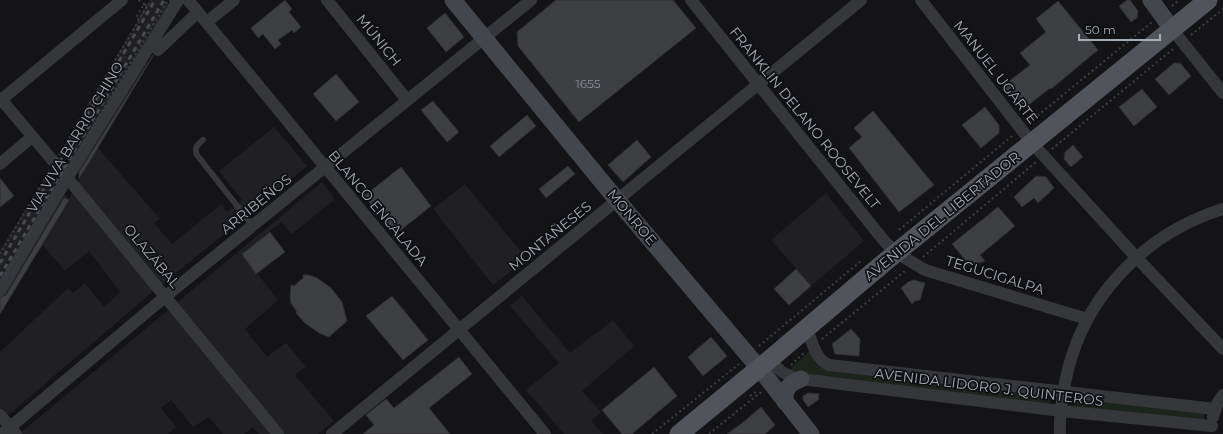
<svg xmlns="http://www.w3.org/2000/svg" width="1223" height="434" viewBox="0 0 1223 434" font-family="Montserrat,sans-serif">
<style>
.built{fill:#202023}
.green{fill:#1c241c}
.building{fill:#3e3f43;stroke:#2e2f32}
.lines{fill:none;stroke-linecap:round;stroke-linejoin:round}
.path{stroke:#3b3e42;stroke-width:2;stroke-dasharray:2 3;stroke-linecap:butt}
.lane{stroke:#35373b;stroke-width:6}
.street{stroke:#35373b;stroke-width:12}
.secondary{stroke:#43464b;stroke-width:17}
.primary{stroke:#51545a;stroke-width:19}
.rail{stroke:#484b50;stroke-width:3;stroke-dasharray:5 4;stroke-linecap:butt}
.path-bridge{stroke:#3b3e42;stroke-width:2;stroke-dasharray:2 3;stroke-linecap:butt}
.labels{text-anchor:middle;stroke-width:3.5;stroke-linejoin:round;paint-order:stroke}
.number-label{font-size:12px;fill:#8b929a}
.street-label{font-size:14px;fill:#a5adb7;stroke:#0f0f11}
</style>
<rect width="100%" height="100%" fill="#141416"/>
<path class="built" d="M150 0H165L175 11 146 60 147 67 98 148 160 219 154 223 172 244 221 204 227 212 242 200 219 171 274 127 307 166 149 295 0 422V352L68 288 73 293 85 283 104 307 120 292 89 251 65 271 42 244 0 314V250L47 175 69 199 84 173 60 154 91 98Z
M322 182 335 199 292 234 281 222 242 254 278 300 245 329 267 357 286 343 306 367 295 375 334 421 318 434H259L253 427 244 434H223L209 417 193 427 171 400 161 408 176 427 168 434H19Z
M465 184 527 259 493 285 433 209Z
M826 193 864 241 811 286 771 240Z
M522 296 570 353 613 320 634 346 582 391 601 412 591 421 603 434H564L526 390 559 363 510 306Z"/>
<path class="green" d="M811 350 815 363 820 367 1050 395 1049 404 793 376 791 372V368Z
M1075 399 1205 412 1204 421 1074 407Z"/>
<path class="building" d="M285 0 292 9 289 12 301 27 294 33 292 30 278 40 281 44 275 49 263 34 258 38 251 28Z
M556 0H673L696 28 579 122 518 46 517 32Z
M1127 0H1130L1138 11 1137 18 1131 22 1119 6Z
M1058 1 1098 50 1051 89 1050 88 1025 108 1023 104 1019 107 1003 86 1030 65 1020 53 1046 32 1036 19Z
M445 13 464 37 446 52 427 28Z
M153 55V56L79 179V172Z
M1174 63H1180L1191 76 1169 95 1155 79Z
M336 74 359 102 336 121 313 94Z
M1142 89 1157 107 1134 126 1119 107Z
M433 101 459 132 447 142 421 110Z
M985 107 999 125V133L981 148 962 125Z
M873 111 934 185 899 212 849 148 862 137 854 128Z
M527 115 536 126 499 157 490 146Z
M637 140 651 157 623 182 608 165Z
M1073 145 1083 157 1071 167 1064 159 1065 152Z
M568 166 575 174 546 198 539 189Z
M401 167 431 206 396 234 364 196Z
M1036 176 1046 177 1054 188 1038 203 1034 198 1022 207 1014 197Z
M0 178 14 196 0 207Z
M64 198 69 200 0 314V298L6 295Z
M998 207 1015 226 980 255 985 261 970 266 952 244Z
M270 232 285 252 256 274 242 254Z
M796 269 811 286 789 305 774 289Z
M303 275H309L317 278 331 288 342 302 347 321 329 337 319 333 305 323 296 313 297 312 291 303 290 297 291 285 294 286 303 278Z
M914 280 925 283 920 300 915 301 912 304 901 288 908 282Z
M392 296 428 340 403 360 366 316Z
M851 329 860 339 859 356 835 354 832 344Z
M711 337 727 356 703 376 688 357Z
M459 357 472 374 429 408 450 434H363L374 425 366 415 386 399 394 408Z
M654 367 677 396 632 434H622L602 410Z
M808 393 819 394 818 400 808 407 803 400V396Z
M761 407 775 425 765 434H727L741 424Z"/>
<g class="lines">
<path class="path" d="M139 0C141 3 144 4 147 6L139 19 136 18 144 4 148 6
M1172 6 1179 0
M1191 35 1223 9
M1030 122 1152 22
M1052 149 1173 49
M899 230 1012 136
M923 257 1036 162
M822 339 905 271
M759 346 861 261
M791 365 804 353
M750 396 756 392
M652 434 739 364
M709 434 761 392"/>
<path class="lane" d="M203 140C197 145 194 148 197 155L253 226"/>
<path class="street" d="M188 0 545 434
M327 0 407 100
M691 0 885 242 897 253 925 270 1087 319
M921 0 1032 143 1136 257 1223 349
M207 22 234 0
M1172 29 1223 93
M158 50 198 12
M0 98 75 187 278 434
M1 100 122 0
M0 164 32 137
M0 291 67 178 177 2 175 0
M807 328C812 342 815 359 829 365L1215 409
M769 360C781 372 784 375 801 379L1061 411 1212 426
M0 415 16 434
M1213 417 1218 402 1223 395
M2 434 166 296 531 0
M332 434 861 0
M1060 434C1059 417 1062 399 1065 383 1081 299 1143 234 1223 209"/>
<path class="secondary" d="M453 0 617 200 759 368 811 434
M1151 0 1172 29
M785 402C784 390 789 383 801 379"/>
<path class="primary" d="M679 434 769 360 886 261 1208 0"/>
<path class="rail" d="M0 263 155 0
M0 276 164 0"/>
<path class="path-bridge" d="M0 254 151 0
M0 283 168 0"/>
</g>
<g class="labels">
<g class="number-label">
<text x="588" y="88">1655</text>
</g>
<g class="street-label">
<text transform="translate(379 40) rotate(51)" y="5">MÚNICH</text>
<text transform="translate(996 72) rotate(52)" y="5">MANUEL UGARTE</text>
<text transform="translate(805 118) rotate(51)" y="5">FRANKLIN DELANO ROOSEVELT</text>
<text transform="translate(75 137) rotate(-59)" y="5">VIA VIVA BARRIO CHINO</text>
<text transform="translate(256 204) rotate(-39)" y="5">ARRIBEÑOS</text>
<text transform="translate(378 208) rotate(50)" y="5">BLANCO ENCALADA</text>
<text transform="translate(942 216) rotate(-39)" y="5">AVENIDA DEL LIBERTADOR</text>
<text transform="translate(632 217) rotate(50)" y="5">MONROE</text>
<text transform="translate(550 236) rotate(-39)" y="5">MONTAÑESES</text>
<text transform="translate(152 256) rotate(50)" y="5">OLAZÁBAL</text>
<text transform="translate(995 275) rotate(17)" y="5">TEGUCIGALPA</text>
<text transform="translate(989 387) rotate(7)" y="5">AVENIDA LIDORO J. QUINTEROS</text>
</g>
</g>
<path d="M1079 34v6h81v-6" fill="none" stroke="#a5adb7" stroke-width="2"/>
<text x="1085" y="34" font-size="12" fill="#a5adb7" stroke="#0f0f11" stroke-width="3" paint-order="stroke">50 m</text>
</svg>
